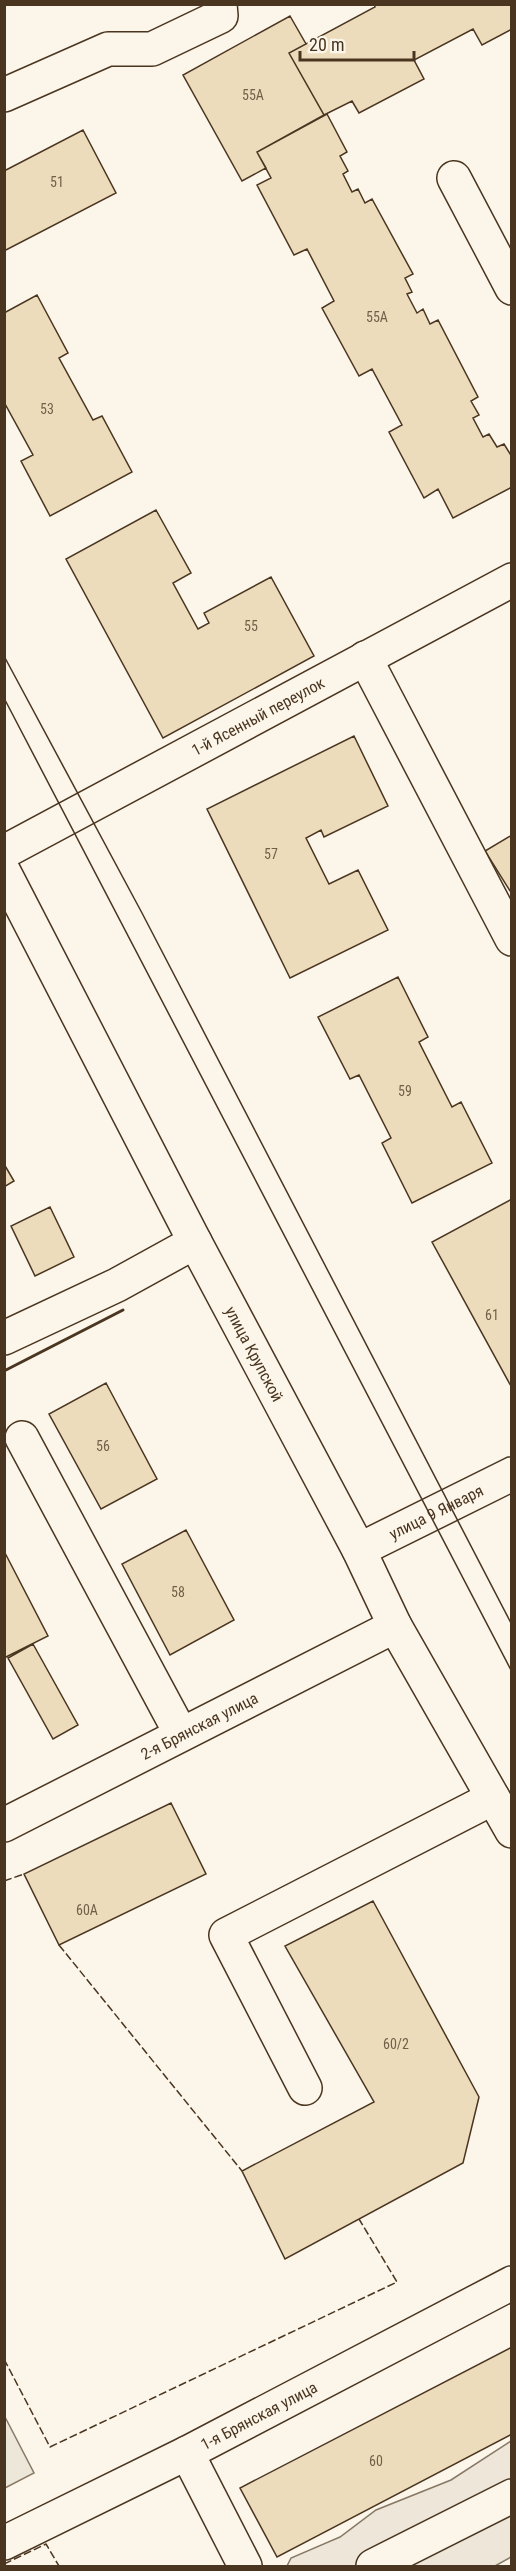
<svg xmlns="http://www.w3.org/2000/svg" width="516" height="2571" viewBox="0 0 516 2571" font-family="'Roboto Condensed',sans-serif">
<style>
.green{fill:#ede6d9;stroke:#887966;stroke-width:1.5}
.parking{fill:#ede7d9;stroke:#887966;stroke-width:1.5}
.building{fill:#ecdcbc;stroke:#4a3520;stroke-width:1.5}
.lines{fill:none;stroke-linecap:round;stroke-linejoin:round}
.minor-casing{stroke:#4a3520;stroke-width:36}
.major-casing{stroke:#4a3520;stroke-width:36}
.minor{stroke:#fbf6e9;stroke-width:33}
.major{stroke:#fbf6e9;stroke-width:33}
.tram{stroke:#4a3520;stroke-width:1.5}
.fence{stroke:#4a3520;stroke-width:1.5;stroke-dasharray:8 3;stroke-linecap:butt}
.wall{stroke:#4a3520;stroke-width:3}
.labels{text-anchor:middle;stroke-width:4.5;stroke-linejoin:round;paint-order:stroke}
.number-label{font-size:14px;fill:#725f47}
.street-label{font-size:16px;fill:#4a3520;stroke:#fbf6e9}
</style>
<rect width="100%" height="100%" fill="#fbf6e9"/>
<path class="green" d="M511 2441V2557L495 2566H287L291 2558 340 2537 376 2510 451 2480Z"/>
<path class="parking" d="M4 2415 34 2473 5 2488H4Z"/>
<path class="building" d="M374 4H512V29L482 45 473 29 414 60 424 79 359 113 352 101 324 115 289 53 375 7Z
M290 16 306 44 289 53 324 115 257 152 266 168 242 181 183 75Z
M327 114 347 152 340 156 348 171 343 174 352 192 358 189 365 203 372 199 413 274 405 278 412 292 407 294 417 313 423 309 430 324 438 320 478 397 471 401 479 415 473 418 483 437 489 434 497 447 504 444 512 457V487L453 518 438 489 424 498 389 432 402 425 372 369 359 376 322 308 334 301 307 249 294 255 257 185 271 178 257 152Z
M83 130 116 193 4 251V171Z
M37 295 68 353 59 358 93 420 102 416 132 472 50 516 21 461 33 455 4 402V313Z
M156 510 191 573 173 583 198 629 209 623 204 613 271 577 314 656 163 738 66 559Z
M354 736 388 806 324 837 321 830 306 838 329 884 358 870 388 930 290 978 207 809Z
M512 835V894L485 851Z
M398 977 428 1037 419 1042 452 1107 461 1102 492 1163 412 1203 382 1143 391 1138 359 1075 350 1079 318 1017Z
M4 1164 14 1181 4 1187Z
M512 1199V1388L432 1242Z
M50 1207 74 1257 35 1276 11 1226Z
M106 1383 157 1479 101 1509 49 1414Z
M186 1530 234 1620 170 1655 122 1564Z
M4 1551 48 1636 4 1658Z
M33 1644 78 1725 53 1739 8 1658Z
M171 1803 206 1874 59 1945 24 1874Z
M373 1901 479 2097 463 2163 285 2259 242 2171 374 2102 285 1946Z
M512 2347V2434L277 2557 240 2488Z"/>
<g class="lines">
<g class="minor-casing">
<g id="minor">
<path d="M4 95 108 49H152L221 16 220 4"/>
<path d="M454 178 512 288"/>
<path d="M365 658 512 939"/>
<path id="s1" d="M4 852 512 580"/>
<path d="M4 1338 117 1285 195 1242"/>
<path d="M22 1438 181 1734"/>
<path id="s2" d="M359 1550 512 1474"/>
<path id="s3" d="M4 1825 395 1626"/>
<path d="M305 2088 226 1935 493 1798"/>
<path d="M187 2453 245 2566"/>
<path id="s4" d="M4 2543 187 2453 512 2283"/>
<path d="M373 2566 512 2496"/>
</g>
</g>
<g class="major-casing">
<g id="major">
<path id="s5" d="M4 872 195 1242 359 1550 395 1626 512 1831"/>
</g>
</g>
<use href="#minor" class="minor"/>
<use href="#major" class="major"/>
<path class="tram" d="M4 656 142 913 512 1625
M4 698 512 1672"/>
<path class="fence" d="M4 1881 24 1874
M59 1945 242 2171
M4 2359 50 2447 397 2282 359 2219
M4 2564 46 2544 59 2566"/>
<path class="wall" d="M4 1371 123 1310"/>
</g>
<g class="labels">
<g class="number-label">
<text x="253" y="100">55А</text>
<text x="57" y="187">51</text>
<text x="377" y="322">55А</text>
<text x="47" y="414">53</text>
<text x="251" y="631">55</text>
<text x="271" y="859">57</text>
<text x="405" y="1096">59</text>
<text x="492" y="1320">61</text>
<text x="103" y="1451">56</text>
<text x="178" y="1597">58</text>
<text x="87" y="1915">60А</text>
<text x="396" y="2049">60/2</text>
<text x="376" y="2466">60</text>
</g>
<g class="street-label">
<text dy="6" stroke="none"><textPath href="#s1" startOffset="288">1-й Ясенный переулок</textPath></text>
<text dy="6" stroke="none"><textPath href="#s5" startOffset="543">улица Крупской</textPath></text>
<text dy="6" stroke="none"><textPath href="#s2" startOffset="86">улица 9 Января</textPath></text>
<text dy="6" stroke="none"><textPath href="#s3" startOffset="219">2-я Брянская улица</textPath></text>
<text dy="6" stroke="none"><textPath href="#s4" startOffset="285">1-я Брянская улица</textPath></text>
</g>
</g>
<rect width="516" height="2571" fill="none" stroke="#4a3520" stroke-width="12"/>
<path d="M300 51v9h114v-9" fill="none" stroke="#4a3520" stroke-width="3"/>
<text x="309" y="51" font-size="18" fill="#4a3520" stroke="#fbf6e9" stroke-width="4.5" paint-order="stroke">20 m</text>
</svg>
